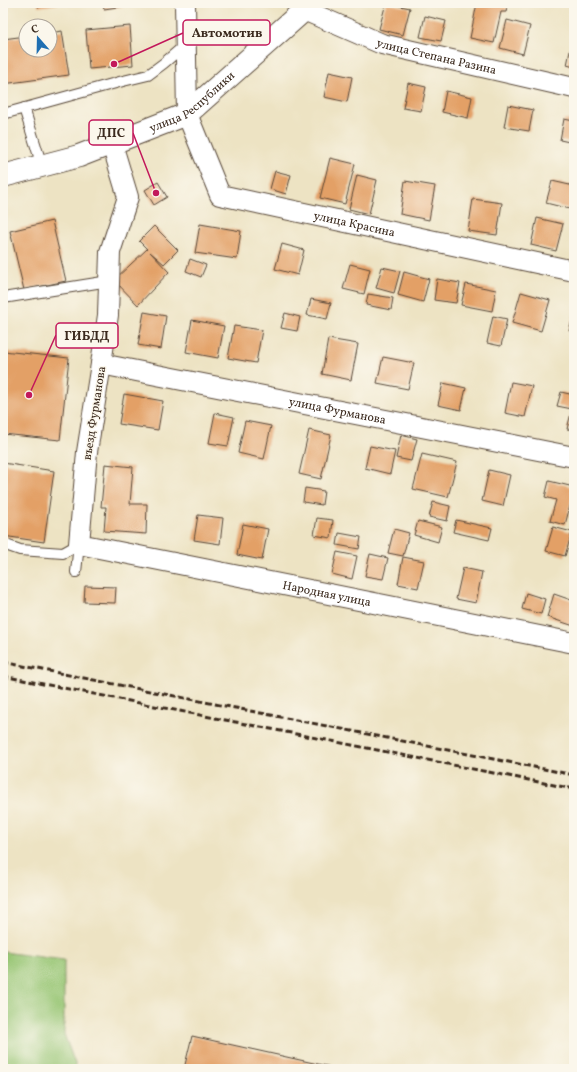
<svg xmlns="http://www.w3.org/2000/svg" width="577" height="1072" viewBox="0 0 577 1072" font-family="Vollkorn,serif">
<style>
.green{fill:#98c675;stroke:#6a784a}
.building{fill:#e3a066}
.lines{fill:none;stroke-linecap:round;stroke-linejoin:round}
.lane-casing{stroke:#564637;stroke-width:12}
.street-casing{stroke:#564637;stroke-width:22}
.primary-casing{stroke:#564637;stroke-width:24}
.lane{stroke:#fff;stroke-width:10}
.street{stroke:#fff;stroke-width:20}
.primary{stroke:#fff;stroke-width:22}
.rail{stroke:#3b2a1e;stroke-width:3;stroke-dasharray:6 3;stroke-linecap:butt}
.labels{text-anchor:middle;stroke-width:3;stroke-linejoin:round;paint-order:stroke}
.street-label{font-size:12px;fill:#3b2a1e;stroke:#fbf7ec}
.leader{fill:none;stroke:#c2185b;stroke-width:1.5}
.callout-dot{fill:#c2185b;stroke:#fbf7ec;stroke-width:1.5}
.callout{fill:#fbf7ec;stroke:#c2185b;stroke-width:1.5}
.callout-label{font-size:13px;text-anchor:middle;font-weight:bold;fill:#3b2a1e}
</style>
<rect width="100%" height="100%" fill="#fbf7ec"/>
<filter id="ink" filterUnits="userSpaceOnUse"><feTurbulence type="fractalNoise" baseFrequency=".025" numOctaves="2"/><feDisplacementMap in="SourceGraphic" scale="8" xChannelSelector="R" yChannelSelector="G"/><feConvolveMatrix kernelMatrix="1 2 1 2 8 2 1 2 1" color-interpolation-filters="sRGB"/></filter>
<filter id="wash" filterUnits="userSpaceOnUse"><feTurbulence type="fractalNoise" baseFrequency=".012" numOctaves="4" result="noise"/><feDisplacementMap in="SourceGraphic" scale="16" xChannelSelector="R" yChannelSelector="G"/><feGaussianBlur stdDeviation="0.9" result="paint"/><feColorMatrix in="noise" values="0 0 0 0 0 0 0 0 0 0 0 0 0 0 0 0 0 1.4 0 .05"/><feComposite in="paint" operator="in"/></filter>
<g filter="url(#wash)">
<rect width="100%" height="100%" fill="#ede3c3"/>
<path class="green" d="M3 952 64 960V1034L77 1069H3Z"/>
<g id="blocks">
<path class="building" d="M38 3H58V4L38 7Z
M103 3H138V4L104 9Z
M386 3 410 8 403 35 379 29Z
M477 3H508L506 12H501L494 43 470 38Z
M425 16 446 21 441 41 420 37Z
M507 20 530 26 523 54 500 48Z
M130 26 133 65 89 69 86 30Z
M62 31 69 75 3 84V39L26 36V50H50V33Z
M573 37H574V67L567 65Z
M329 72 352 77 347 102 324 97Z
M408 83 426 87 421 111 403 108Z
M446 91 472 97 468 118 442 112Z
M508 105 533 110 529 131 504 127Z
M564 119 574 121V143L560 140Z
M330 158 355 164 345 204 320 198Z
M275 171 291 175 286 194 270 189Z
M357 175 377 180 369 214 349 209Z
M405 181 435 186 429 220 400 214Z
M552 181 574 186V210L546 203Z
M158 182 167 197 154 205 145 190Z
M473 199 502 203 497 235 468 231Z
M537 218 563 224 556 251 531 245Z
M52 221 66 281 24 290 10 231Z
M200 224 241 231 237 259 195 253Z
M154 226 178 250 164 264 150 252 169 272 138 305 114 280 147 249 139 241Z
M282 244 304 250 298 275 275 269Z
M190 259 206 265 201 277 186 271Z
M350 264 370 269 364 294 343 289Z
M382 267 400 271 394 293 376 288Z
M404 272 429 279 423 302 398 295Z
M437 279 460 283 456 303 434 300Z
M466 284 496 290 492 311 461 305Z
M521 292 550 300 541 331 512 323Z
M368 294 393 298 391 310 366 305Z
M311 299 331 303 327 319 307 315Z
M144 312 166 316 161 349 138 345Z
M285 313 300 317 297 331 281 328Z
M574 313V332L569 331Z
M493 316 507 319 501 346 487 343Z
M192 320 224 326 218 358 186 352Z
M234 326 262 330 256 363 228 358Z
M328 339 358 344 351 380 322 374Z
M3 351 69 358 60 440 3 434Z
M383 357 414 363 408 389 377 383Z
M511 382 532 386 525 417 505 413Z
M443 383 466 388 461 410 438 405Z
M561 392 574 395V430L567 429 572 409 557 406Z
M124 394 163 401 158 430 119 424Z
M215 413 234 417 228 446 209 443Z
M245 421 271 426 264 459 238 453Z
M309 430 331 435 321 479 299 474Z
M401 435 417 439 411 461 396 458Z
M370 446 395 451 390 474 365 468Z
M422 454 457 462 448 497 413 489Z
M3 463 54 471 44 542 3 536Z
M105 464 133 467 130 504H147L146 534 104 531 106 507H101Z
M489 470 510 475 503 506 482 501Z
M549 481 574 487V491L565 525 550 521 556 500 545 497Z
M305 488 324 491 322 505 303 502Z
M433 502 450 506 447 521 429 517Z
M198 515 223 518 220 544 194 540Z
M317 518 333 520 331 538 314 535Z
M456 520 492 528 489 540 453 532Z
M418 521 442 527 438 542 414 535Z
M243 524 268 529 262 560 237 555Z
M553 527 572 532 565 556 546 551Z
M394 529 409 533 403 556 388 553Z
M339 533 361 537 359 549 337 545Z
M337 552 357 556 352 579 332 574Z
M370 554 388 558 383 579 365 576Z
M403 557 424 561 418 588 398 584Z
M463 568 482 572 476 603 456 599Z
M85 586 116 587 115 603 84 602Z
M526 593 545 599 541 614 522 609Z
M554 594 574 601V626L547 617Z
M192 1036 336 1068V1069H184Z"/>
</g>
</g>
<g filter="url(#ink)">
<use href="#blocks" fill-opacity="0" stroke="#564637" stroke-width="1"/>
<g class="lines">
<g class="lane-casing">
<path id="lane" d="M24 108 42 166
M3 114 123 81 148 75 164 63 185 45
M3 298 109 281
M3 544 20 550 63 553 79 544
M76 572 79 544"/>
</g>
<g class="street-casing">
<g id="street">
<path id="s1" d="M185 3 187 114 220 195 574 271"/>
<path id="s2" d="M304 10 382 44 574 88"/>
<path id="s3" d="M112 144 128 197 110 252 108 315 101 364 87 452 79 544 574 643"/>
<path id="s4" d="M101 364 574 457"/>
</g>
</g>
<g class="primary-casing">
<g id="primary">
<path id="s5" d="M3 176 79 156 187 114 312 3"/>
</g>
</g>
<use href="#lane" class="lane"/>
<use href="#street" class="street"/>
<use href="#primary" class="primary"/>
<path class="rail" d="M3 662 574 775
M3 676 574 789"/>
</g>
</g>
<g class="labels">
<g class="street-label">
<text dy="4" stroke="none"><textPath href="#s2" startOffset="141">улица Степана Разина</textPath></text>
<text dy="4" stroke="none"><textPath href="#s5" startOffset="205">улица Республики</textPath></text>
<text dy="4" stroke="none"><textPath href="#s1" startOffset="336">улица Красина</textPath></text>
<text dy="4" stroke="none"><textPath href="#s4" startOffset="241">улица Фурманова</textPath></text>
<text transform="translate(94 413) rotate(-81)" y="4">въезд Фурманова</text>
<text dy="4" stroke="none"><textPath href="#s3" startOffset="660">Народная улица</textPath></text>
</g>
</g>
<path class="leader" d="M114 64L183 33M156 193L133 133M29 395L56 335"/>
<g class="callout-dot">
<circle cx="114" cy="64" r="4"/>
<circle cx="156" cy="193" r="4"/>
<circle cx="29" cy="395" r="4"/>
</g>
<g class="callout">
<rect x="183" y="20" width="87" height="25" rx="4"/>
<rect x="89" y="120" width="44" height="25" rx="4"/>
<rect x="56" y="323" width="62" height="25" rx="4"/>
</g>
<g class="callout-label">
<text x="227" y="37">Автомотив</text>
<text x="111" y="137">ДПС</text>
<text x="87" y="340">ГИБДД</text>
</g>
<rect width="577" height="1072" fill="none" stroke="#fbf7ec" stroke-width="16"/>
<g transform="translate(38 38) rotate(340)"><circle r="19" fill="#fbf7ec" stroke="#aea59a"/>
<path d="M0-3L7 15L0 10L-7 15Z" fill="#1f6fb2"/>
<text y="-6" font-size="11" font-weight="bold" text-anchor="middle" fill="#3b2a1e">С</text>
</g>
</svg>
